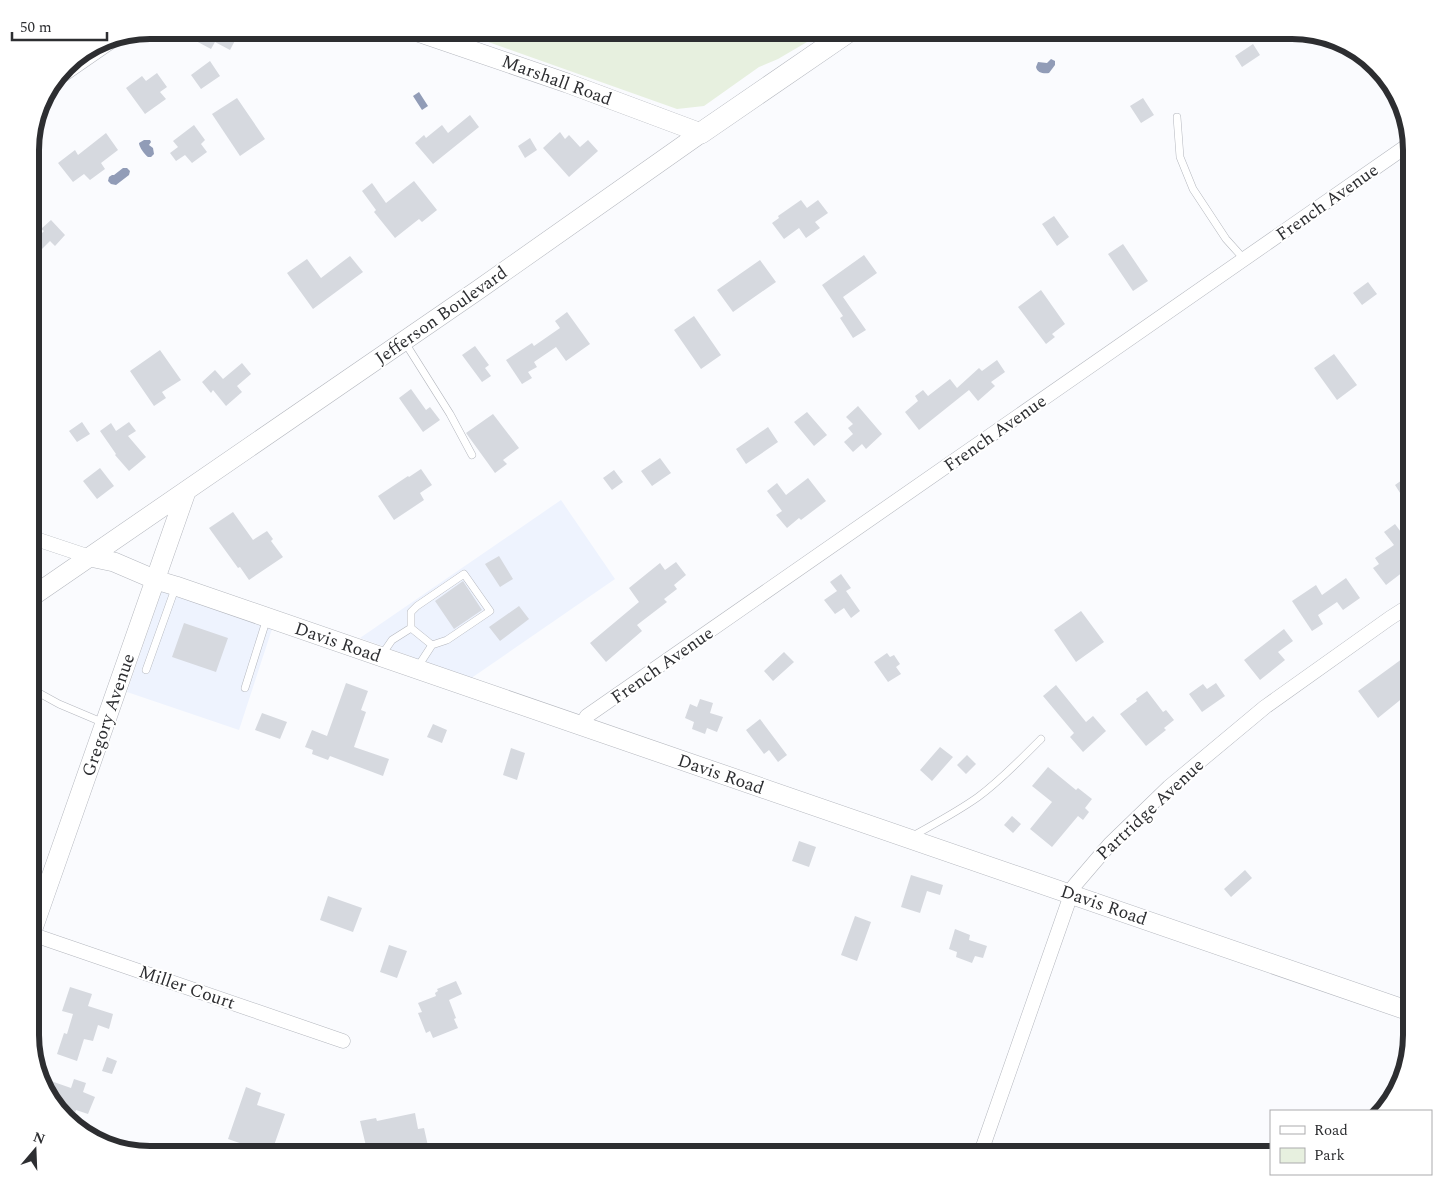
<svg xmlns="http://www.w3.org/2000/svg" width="1442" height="1185" viewBox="0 0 1442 1185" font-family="Spectral,serif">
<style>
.built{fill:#eef3fe}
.green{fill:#e7f0df}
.water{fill:#919cb7}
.building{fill:#d6d9df}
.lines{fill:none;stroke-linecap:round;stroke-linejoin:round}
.lane-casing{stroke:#b4b7be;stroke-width:8}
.street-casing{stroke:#b4b7be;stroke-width:15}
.secondary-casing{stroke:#b4b7be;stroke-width:20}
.primary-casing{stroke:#b4b7be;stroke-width:22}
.lane{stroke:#fff;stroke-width:7}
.street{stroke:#fff;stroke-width:14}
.secondary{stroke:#fff;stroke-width:19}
.primary{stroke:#fff;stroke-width:21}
.labels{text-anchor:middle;stroke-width:4;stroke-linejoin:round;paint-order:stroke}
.street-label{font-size:18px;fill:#2d2e31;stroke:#fff}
.rim{fill:none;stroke:#2d2e31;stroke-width:6}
</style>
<rect width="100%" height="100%" fill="#fafbfe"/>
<path class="built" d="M799 30H825L807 42Z
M561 500 615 579 470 679 429 663 360 638Z
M162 590 273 626 239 730 127 692Z"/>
<path class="green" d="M465 30H799L807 42 778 59 759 67 704 106 677 109 463 33Z"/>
<path class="water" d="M1051 59 1055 61V65L1049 73C1044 74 1037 73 1036 67L1038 62 1047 63Z
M419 92 428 106 422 110 413 96Z
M144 140H150L151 142 149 145 153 148 154 154 151 157H148C145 155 139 147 139 143Z
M123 168H127L130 171 129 175 116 185 111 184 108 181 109 177 112 175H114Z
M1410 704 1412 708V721L1406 725 1400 717 1405 713 1402 709Z"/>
<path class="building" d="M175 30H233L239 33 230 50 215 42 211 49Z
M1253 44 1260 55 1242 67 1235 56Z
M210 61 220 76 201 89 191 75Z
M157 73 167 87 160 92 166 99 145 114 126 88 142 76 146 81Z
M237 98 265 139 240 156 212 114Z
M1143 98 1154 115 1141 123 1130 106Z
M470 115 479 127 433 164 415 143 424 135 426 138 442 125 448 133Z
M194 125 205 140 201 144 207 152 192 163 185 155 176 161 170 153 178 147 173 141Z
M560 132 565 139 569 135 580 147 588 140 598 151 569 177 543 148Z
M106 133 118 150 101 163 105 169 90 180 84 174 73 182 58 163 75 150 78 155Z
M530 138 537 150 525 158 518 146Z
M414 181 437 210 422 222 419 219 395 238 374 212 376 210 362 191 372 183 386 203Z
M801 200 807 208 818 200 828 213 815 222 820 228 806 238 799 228 784 239 772 223 779 218 778 216Z
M1054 216 1069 237 1057 246 1042 224Z
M51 220 65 235 55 246 50 241 42 249 34 241 44 231 41 229Z
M1123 244 1148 281 1133 291 1108 254Z
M864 255 877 273 843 297 866 330 853 338 840 318 843 316 822 285Z
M350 256 363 272 313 309 287 273 307 259 321 278Z
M760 260 776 282 733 312 717 290Z
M1368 282 1377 294 1362 305 1353 293Z
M1041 290 1065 324 1052 334 1055 337 1046 344 1018 307Z
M567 312 590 344 566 361 556 347 534 362 537 367 528 372 532 378 522 384 506 360 532 343 534 346 560 328 555 321Z
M694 316 721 355 701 369 674 330Z
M475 346 489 365 485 368 491 376 482 382 462 355Z
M160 350 181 380 162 392 166 398 154 406 130 371Z
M1334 354 1357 385 1337 400 1314 368Z
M997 360 1005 372 991 382 995 386 978 401 969 390 919 430 905 412 918 401 915 396 923 390 928 396 950 379 957 388 979 368 982 371Z
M242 363 251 374 237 386 242 392 226 406 213 390 211 393 202 382 215 370 223 379Z
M411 389 426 410 430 407 440 420 423 432 399 398Z
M858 406 882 434 866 449 862 444 853 452 844 442 853 434 848 428 853 424 846 417Z
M807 412 827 435 814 446 794 422Z
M493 414 519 448 503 460 507 464 495 473 466 433Z
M82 422 90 434 77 442 69 431Z
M129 422 136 431 128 436 146 457 129 471 115 455 116 454 100 431 111 423 116 431Z
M768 427 778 442 746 464 736 449Z
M660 458 671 473 652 486 641 471Z
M100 468 114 486 97 499 83 481Z
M421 469 432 485 420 493 424 500 394 520 378 496 408 476 409 477Z
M614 470 623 482 612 490 603 478Z
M1412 473V489L1402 496 1395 485Z
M808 478 826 501 801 520 799 518 787 528 776 515 782 511 767 491 777 483 786 495Z
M233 512 253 540 267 531 273 539 271 541 283 557 249 580 240 567 238 568 209 528Z
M1395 524 1412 547V565L1386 585 1373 568 1379 564 1375 558 1394 545 1384 532Z
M499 556 513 579 500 587 485 564Z
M676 562 686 575 674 585 677 589 664 599 667 602 637 625 642 631 606 662 590 643 639 602 629 588 660 563 665 570Z
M841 574 851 588 846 591 860 611 851 618 844 608 835 614 824 600 837 591 830 582Z
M1346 578 1360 598 1343 610 1337 602 1318 615 1323 624 1312 631 1292 601 1316 585 1322 595Z
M463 581 482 610 454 629 435 601Z
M519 606 529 619 500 641 489 627Z
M1081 611 1104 642 1076 662 1054 630Z
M184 623 228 638 216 672 172 657Z
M1284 629 1293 641 1278 652 1285 660 1260 680 1244 660Z
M784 652 794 662 773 681 764 671Z
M887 653 890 657 894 655 900 664 896 667 901 674 888 682 874 662Z
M1406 656 1412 664V685L1407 689 1410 692 1378 718 1358 691Z
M346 683 368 691 361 710 366 712 354 747 389 759 383 776 330 756 328 760 312 754 313 750 305 747 312 730 327 736Z
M1216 683 1225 696 1202 712 1189 694 1203 684 1207 689Z
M1056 685 1086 722 1093 716 1106 731 1083 752 1070 737 1074 733 1043 696Z
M1147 691 1163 712 1166 710 1174 720 1164 728 1166 730 1146 746 1120 714 1137 701 1136 699Z
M700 699 713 703 710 713 723 717 717 732 707 728 705 734 692 729 694 722 685 718 690 704 697 707Z
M262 713 287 722 280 739 255 730Z
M760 719 787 755 778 762 769 750 764 754 746 730Z
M433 724 447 730 442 743 427 737Z
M940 747 953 757 932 781 920 770Z
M511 748 525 753 517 780 503 775Z
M967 755 976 764 966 774 957 765Z
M1048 767 1076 790 1078 788 1092 799 1085 808 1089 812 1083 820 1078 816 1052 847 1030 829 1052 802 1032 786Z
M1012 816 1021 824 1013 833 1004 825Z
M799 841 816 847 809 867 792 861Z
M1245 870 1252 878 1231 897 1224 889Z
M911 875 943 885 940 895 927 891 920 913 901 907Z
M328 896 362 908 353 932 320 920Z
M855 916 871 922 857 961 841 955Z
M955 929 970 935 969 940 987 946 983 958 975 956 972 963 956 957 957 952 949 949Z
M389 945 407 951 397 978 380 972Z
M456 981 462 994 449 1000 456 1018 454 1019 458 1028 433 1038 430 1031 426 1033 418 1013 422 1012 418 1003 436 996 435 993 438 991 437 989Z
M70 987 92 994 88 1006 113 1014 109 1029 98 1025 93 1041 84 1039 77 1061 57 1054 64 1033 67 1034 73 1014 62 1011Z
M107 1057 117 1061 112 1074 102 1071Z
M74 1079 86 1083 83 1092 95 1097 88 1114 76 1110 75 1113 56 1106 53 1102 56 1093 45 1089 48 1080 71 1088Z
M246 1087 261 1093 257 1105 285 1114 271 1154 228 1139Z
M415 1113 418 1129 424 1128 428 1146 422 1147 423 1152 411 1155H375L373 1144 366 1146 360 1121 376 1118 377 1121Z"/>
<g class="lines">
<g class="lane-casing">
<path id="lane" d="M822 30 830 42
M1177 117 1180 157 1193 189 1226 239 1244 259
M404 341 450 414 472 455
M411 628V612L417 606 464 574 490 611 447 640 432 645
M381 656 392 640 411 628 432 645 417 668
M146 670 176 586
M30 688 59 704 104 723
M245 688 267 618
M911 837C934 824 957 812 978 797 1001 780 1021 759 1041 739"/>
</g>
<g class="street-casing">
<path id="street" d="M54 81 119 36
M30 537 90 557
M581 725 587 716 1411 143
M31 934 343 1041
M980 1155 1074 886 1110 844 1169 787 1265 707 1390 618 1412 604"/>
</g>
<g class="secondary-casing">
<path id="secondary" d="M412 30 567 83 701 133
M90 557 114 562 156 580 176 586 1412 1012
M30 598 478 290 701 133
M30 937 186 492"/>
</g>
<g class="primary-casing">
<path id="primary" d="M701 133 851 30"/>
</g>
<use href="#lane" class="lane"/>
<use href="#street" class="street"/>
<use href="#secondary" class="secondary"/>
<use href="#primary" class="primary"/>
</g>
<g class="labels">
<g class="street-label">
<text transform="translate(557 80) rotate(20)" y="6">Marshall Road</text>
<text transform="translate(1327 202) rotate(-35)" y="6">French Avenue</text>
<text transform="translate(441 315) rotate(-35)" y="6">Jefferson Boulevard</text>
<text transform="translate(995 433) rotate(-35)" y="6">French Avenue</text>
<text transform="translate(338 642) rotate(19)" y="6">Davis Road</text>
<text transform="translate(662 665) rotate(-35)" y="6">French Avenue</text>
<text transform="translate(108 715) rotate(-71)" y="6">Gregory Avenue</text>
<text transform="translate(721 774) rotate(19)" y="6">Davis Road</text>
<text transform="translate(1150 809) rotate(-43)" y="6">Partridge Avenue</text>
<text transform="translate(1104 905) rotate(19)" y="6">Davis Road</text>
<text transform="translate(187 987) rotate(19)" y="6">Miller Court</text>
</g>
</g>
<path d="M0 0H1442V1185H0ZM150 39H1292A111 111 0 0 1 1403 150V1035A111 111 0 0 1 1292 1146H150A111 111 0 0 1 39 1035V150A111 111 0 0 1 150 39Z" fill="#fff" fill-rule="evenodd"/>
<path class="rim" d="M150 39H1292A111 111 0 0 1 1403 150V1035A111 111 0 0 1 1292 1146H150A111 111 0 0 1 39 1035V150A111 111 0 0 1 150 39Z"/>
<rect x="1270" y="1110" width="162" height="65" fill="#ffffff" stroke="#ababad"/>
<rect x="1280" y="1126" width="25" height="8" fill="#ffffff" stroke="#ababad"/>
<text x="1314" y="1135" font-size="15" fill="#2d2e31">Road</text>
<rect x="1280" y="1148" width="25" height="15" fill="#e7f0df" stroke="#ababad"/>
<text x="1314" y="1160" font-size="15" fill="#2d2e31">Park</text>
<g transform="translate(35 1150) rotate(19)" stroke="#ffffff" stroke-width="4" paint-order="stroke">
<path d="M0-4L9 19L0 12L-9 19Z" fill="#2d2e31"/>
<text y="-8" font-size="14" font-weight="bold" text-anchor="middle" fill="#2d2e31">N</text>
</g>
<path d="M12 32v8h95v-8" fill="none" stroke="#2d2e31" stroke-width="2.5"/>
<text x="20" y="32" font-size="15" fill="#2d2e31" stroke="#ffffff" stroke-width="4" paint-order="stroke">50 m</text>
</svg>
